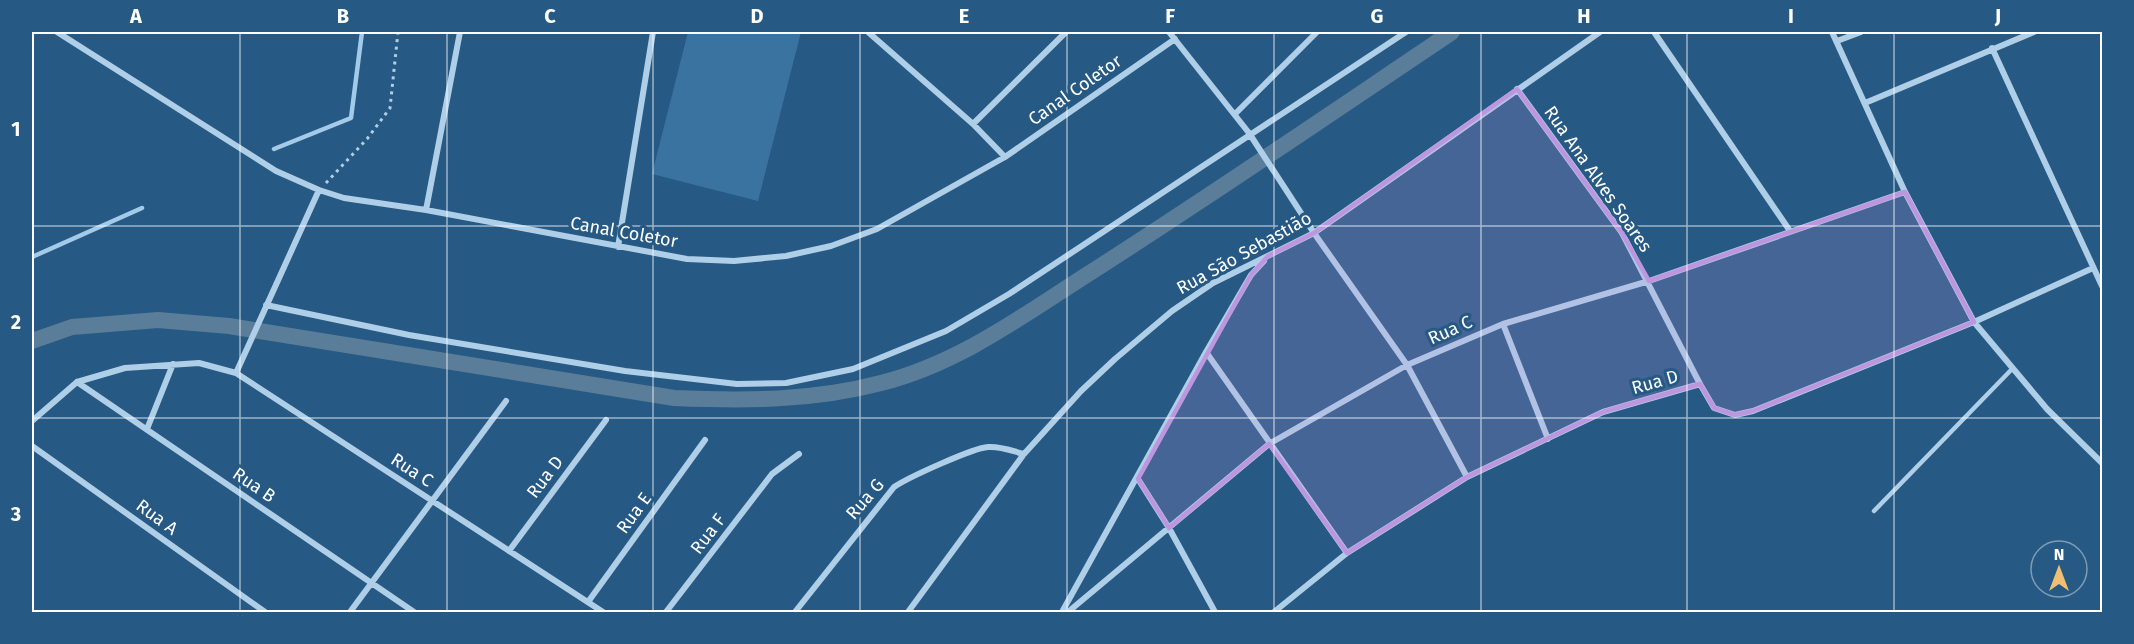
<svg xmlns="http://www.w3.org/2000/svg" width="2134" height="644" viewBox="0 0 2134 644" font-family="'Fira Sans',sans-serif">
<style>
.green{fill:#3a73a0}
.lines{fill:none;stroke-linecap:round;stroke-linejoin:round}
.stream{stroke:#a3cae8;stroke-width:4.5}
.canal{stroke:#5a7d9a;stroke-width:16}
.path{stroke:#afcee7;stroke-width:3;stroke-dasharray:3 4.5;stroke-linecap:butt}
.lane{stroke:#afcee7;stroke-width:4.5}
.street{stroke:#afcee7;stroke-width:6}
.marked{fill:#bd96df;fill-opacity:0.2;stroke:#bd96df;stroke-width:4.5;stroke-linejoin:round}
.grid{fill:none;stroke:#fff;stroke-width:1.5;stroke-opacity:0.55}
.labels{text-anchor:middle;stroke-width:6;stroke-linejoin:round;paint-order:stroke}
.street-label{font-size:18px;fill:#fff;stroke:#265983}
.neatline{fill:none;stroke:#fff;stroke-width:2}
.grid-label{font-size:20px;text-anchor:middle;font-weight:bold;fill:#fff}
</style>
<rect width="100%" height="100%" fill="#265983"/>
<path class="green" d="M688 32H801L758 201 652 174Z"/>
<g class="lines">
<path class="stream" d="M274 149 351 118 362 32
M32 257 142 208"/>
<path class="canal" d="M32 341 72 327 158 320 229 326 674 398C744 401 813 401 881 383 957 364 1021 317 1085 276 1209 197 1330 114 1452 32"/>
<path class="path" d="M326 183 367 139 390 108 398 32"/>
<path class="lane" d="M1874 511 2012 369"/>
<path class="street" d="M57 32 276 171 319 190 344 198 426 210 687 259 734 261 786 256 831 246 877 229 1005 157 1175 39
M868 32 973 124 1005 157
M1169 32 1249 133 1314 233 1407 365 1467 477
M1654 32 1790 231
M1832 32 1905 192 1974 322 2047 409 2102 463
M1837 41 1861 32
M1992 48 2102 286
M1517 89 1622 233 1700 384
M1865 103 2034 32
M1235 114 1317 32
M973 124 1066 32
M426 210 460 32
M618 247 653 32
M266 305 409 335 625 371 737 384 786 383 853 369 946 331 1009 294 1406 32
M1503 324 1548 439
M1206 352 1347 553
M236 373 319 190
M77 382 414 612
M32 421 77 382 125 368 199 363 236 373 603 612
M147 429 173 364
M32 446 265 612
M1138 479 1169 528 1215 612
M509 551 606 420
M588 602 705 440
M350 612 506 401
M666 612 772 474 799 454
M795 612 894 487C909 477 973 448 988 447 1001 446 1012 451 1024 454
M908 612 1024 454 1081 391 1115 359 1172 311 1213 283 1314 233 1600 32
M1062 612 1206 352 1251 275 1264 261
M1068 612 1269 444 1407 365 1503 324 1649 281 1905 192
M1274 612 1347 553 1467 477 1603 412 1700 384 1714 408 1735 415 1753 411 1974 322 2093 268"/>
</g>
<path class="marked" d="M1517 89 1622 233 1649 281 1905 192 1974 322 1753 411 1735 415 1714 408 1700 384 1603 412 1467 477 1347 553 1269 444 1169 528 1138 479 1251 275 1268 256 1314 233Z"/>
<path class="grid" d="M240 32V612M447 32V612M653 32V612M860 32V612M1067 32V612M1274 32V612M1481 32V612M1687 32V612M1894 32V612M32 226H2102M32 418H2102"/>
<g class="labels">
<g class="street-label">
<text transform="translate(1075 90) rotate(-35)" y="6">Canal Coletor</text>
<text transform="translate(1598 179) rotate(55)" y="6">Rua Ana Alves Soares</text>
<text transform="translate(624 232) rotate(10)" y="6">Canal Coletor</text>
<text transform="translate(1244 253) rotate(-29)" y="6">Rua São Sebastião</text>
<text transform="translate(1450 330) rotate(-24)" y="6">Rua C</text>
<text transform="translate(1655 382) rotate(-16)" y="6">Rua D</text>
<text transform="translate(412 470) rotate(33)" y="6">Rua C</text>
<text transform="translate(545 477) rotate(-53)" y="6">Rua D</text>
<text transform="translate(254 485) rotate(34)" y="6">Rua B</text>
<text transform="translate(865 499) rotate(-49)" y="6">Rua G</text>
<text transform="translate(634 513) rotate(-54)" y="6">Rua E</text>
<text transform="translate(157 517) rotate(36)" y="6">Rua A</text>
<text transform="translate(708 534) rotate(-53)" y="6">Rua F</text>
</g>
</g>
<rect width="2134" height="644" fill="none" stroke="#265983" stroke-width="66"/>
<g transform="translate(2059 569)"><circle r="28" fill="#265983" stroke="#7d9bb5" stroke-width="1.5"/>
<path d="M0-4.5L10 22L0 15L-10 22Z" fill="#f0bf73"/>
<text y="-9" font-size="16" font-weight="bold" text-anchor="middle" fill="#ffffff">N</text>
</g>
<rect x="33" y="33" width="2068" height="578" class="neatline"/>
<g class="grid-label">
<text x="136" y="23">A</text>
<text x="343" y="23">B</text>
<text x="550" y="23">C</text>
<text x="757" y="23">D</text>
<text x="964" y="23">E</text>
<text x="1170" y="23">F</text>
<text x="1377" y="23">G</text>
<text x="1584" y="23">H</text>
<text x="1791" y="23">I</text>
<text x="1998" y="23">J</text>
<text x="16" y="136">1</text>
<text x="16" y="329">2</text>
<text x="16" y="521">3</text>
</g>
</svg>
